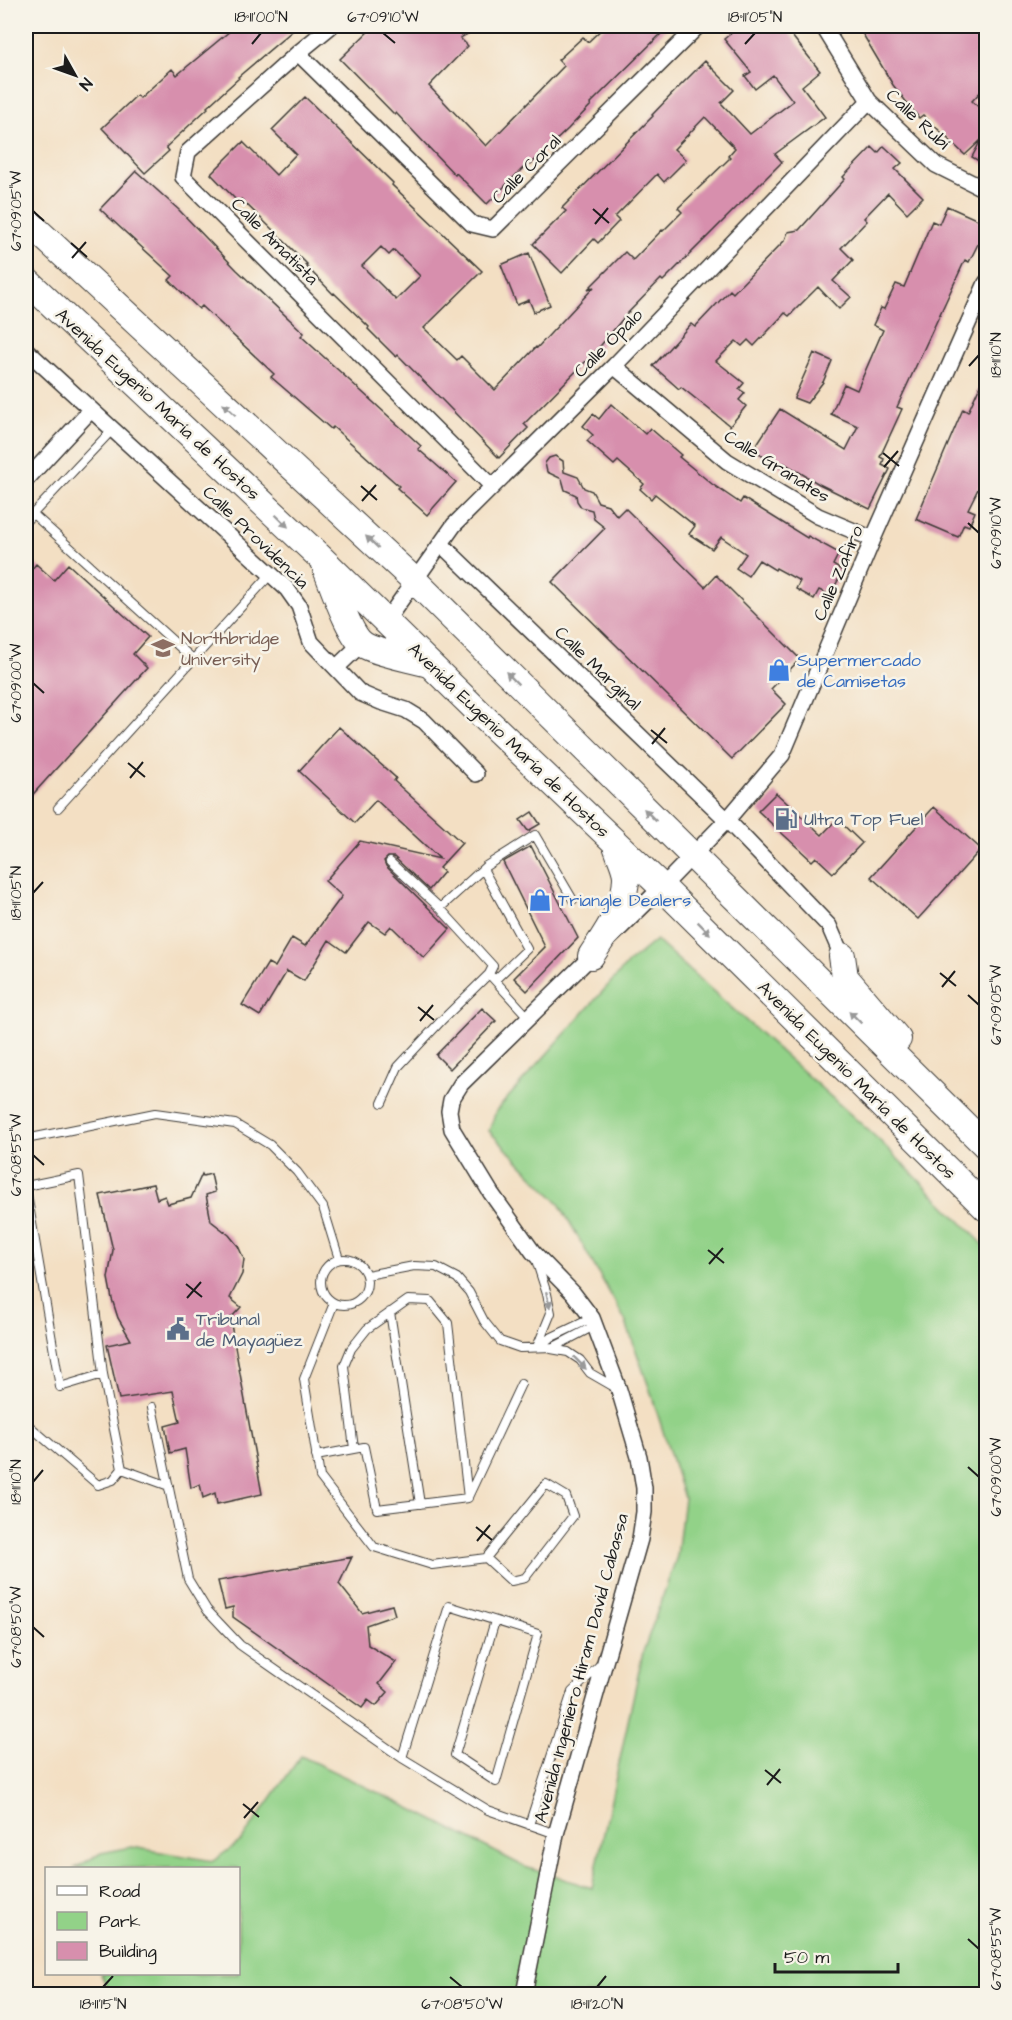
<svg xmlns="http://www.w3.org/2000/svg" width="1012" height="2020" viewBox="0 0 1012 2020" font-family="'Architects Daughter',sans-serif">
<style>
.green{fill:#92d288;stroke:#577752;stroke-width:1.5}
.building{fill:#d78fad;fill-rule:evenodd}
.lines{fill:none;stroke-linecap:round;stroke-linejoin:round}
.service-casing{stroke:#3c3935;stroke-width:10}
.minor-casing{stroke:#3c3935;stroke-width:18}
.trunk-casing{stroke:#3c3935;stroke-width:28}
.service{stroke:#fff;stroke-width:8}
.minor{stroke:#fff;stroke-width:15}
.trunk{stroke:#fff;stroke-width:26}
.oneway{fill:#999}
.ticks{fill:none;stroke:#1c1c1c;stroke-width:2}
.labels{text-anchor:middle;stroke-width:5;stroke-linejoin:round;paint-order:stroke}
.street-label{font-size:18px;fill:#1c1c1c;stroke:#f7f3e8}
.education-label{font-size:18px;fill:#785e54;stroke:#f7f3e8;text-anchor:start}
.shop-label{font-size:18px;fill:#366cbe;stroke:#f7f3e8;text-anchor:start}
.service-label{font-size:18px;fill:#4e5e75;stroke:#f7f3e8;text-anchor:start}
.neatline{fill:none;stroke:#1c1c1c;stroke-width:2}
.ticks-label{font-size:15px;text-anchor:middle;fill:#1c1c1c}
</style>
<rect width="100%" height="100%" fill="#f7f3e8"/>
<filter id="ink" filterUnits="userSpaceOnUse"><feTurbulence type="fractalNoise" baseFrequency=".0167" numOctaves="2"/><feDisplacementMap in="SourceGraphic" scale="12" xChannelSelector="R" yChannelSelector="G"/><feConvolveMatrix kernelMatrix="1 2 1 2 8 2 1 2 1" color-interpolation-filters="sRGB"/></filter>
<filter id="wash" filterUnits="userSpaceOnUse"><feTurbulence type="fractalNoise" baseFrequency=".008" numOctaves="4" result="noise"/><feDisplacementMap in="SourceGraphic" scale="24" xChannelSelector="R" yChannelSelector="G"/><feGaussianBlur stdDeviation="1.35" result="paint"/><feColorMatrix in="noise" values="0 0 0 0 0 0 0 0 0 0 0 0 0 0 0 0 0 1.4 0 .05"/><feComposite in="paint" operator="in"/></filter>
<g filter="url(#wash)">
<rect width="100%" height="100%" fill="#f3dfc3"/>
<path class="green" d="M656 940 878 1139 986 1247V1994H110L101 1974H238V1868H75L101 1853 132 1847 213 1861 241 1841 301 1756 406 1806 525 1867 592 1888 643 1652 677 1556 684 1498 650 1390 625 1320 558 1202 489 1131 496 1111 628 963Z"/>
<g id="blocks">
<path class="building" d="M236 26H298L238 77 239 78 207 107 208 108 166 147 169 151 145 173 102 128 137 95 140 98 172 69 177 75Z
M374 26H482L460 38 468 46 429 86 486 146 564 66 558 60 583 37 588 42 605 26H669L590 104 591 105 568 129 531 164 529 162 487 204 456 173 455 175 396 113 395 115 340 59Z
M740 26H784L820 71 802 86 825 117 775 154 782 162 663 281 661 279 625 316 597 350 524 424 528 428 499 458 398 355 396 357 368 329 369 327 334 293 333 294 305 265 307 264 275 232 241 199 238 202 211 174 243 142 276 175 296 154 272 130 305 97 393 183 392 185 482 271 424 328 457 360 461 356 495 390 536 347 537 348 594 287 588 289 625 252 633 260 662 230 663 231 682 212 678 208 730 158 728 156 735 148 705 117 674 149 686 160 664 182 657 174 615 217 619 221 598 243 594 239 562 273 533 244 566 211 562 208 653 116 652 115 677 89 705 61 734 90 721 103 750 134 793 101 773 75 755 89 745 76 751 72 724 39ZM381 247 389 255 394 250 420 276 396 300 362 266Z
M858 26H977L987 38V85L972 101 987 115V166L972 157 981 140 965 155 923 115 919 118 893 85Z
M884 146 902 163 895 169 923 197 907 213 888 193 864 218 867 221 841 248 853 260 833 281 851 297 839 309 818 287 789 316 785 313 754 346 748 340 742 346 736 341 716 361 744 383 739 389 745 393 739 400 746 406 730 426 681 387 679 389 653 366 691 324 695 327 730 290 733 293 785 240 788 232 799 230 845 179 843 177 872 147 878 153Z
M136 171 179 210 237 270 304 333 301 336 421 446 418 449 456 482 427 515 397 488 399 486 333 427 331 429 271 377 274 374 202 306 199 309 169 280 173 276 100 209Z
M947 206 987 224V226L969 262 965 260 897 407 902 409 880 457 884 459 882 465 890 469 870 509 819 484 784 463 781 468 753 450 780 409 846 450 858 426 831 414 844 384 857 390 883 330 873 325 881 308 884 309 896 284 904 287 932 221 939 224Z
M529 253 550 305 534 312 529 300 517 305 501 265Z
M814 353 832 361 823 382 807 403 794 398Z
M987 370V488L980 485 968 509 975 512 969 526 964 524 958 537 916 519 963 409 968 412Z
M611 404 645 434 650 428 681 455 679 457 712 484 740 503 743 498 807 538 808 536 839 553 833 565 843 571 830 595 819 590 814 599 796 589 800 581 776 568 775 570 759 560 748 576 736 568 746 554 721 537 712 549 689 534 695 526 655 494 651 499 640 489 644 484 618 461 614 465 587 441 593 435 583 426 593 414 599 419Z
M555 456 563 461 564 472 578 477 584 488 592 491 598 502 608 505 617 516 625 508 705 587 716 575 800 659 771 689 786 704 732 759 552 582 605 528 594 519 592 510 581 507 577 501 576 495 565 490 562 479 547 472 545 463 549 458Z
M36 564 54 580 68 564 148 637 133 654 147 668 26 802V576Z
M339 727 396 778 394 781 462 843 439 868 444 872 429 890 394 857H388L384 861 386 866 450 929 424 958 391 926 385 933 369 922 346 952 329 940 304 981 287 971 260 1016 242 1005 268 963 275 967 292 938 305 946 342 896 325 881 360 841 440 859 376 800 355 823 299 771Z
M776 793 822 835 837 819 862 843 833 873 816 857 812 861 758 811Z
M934 807 981 849 918 919 871 877Z
M532 812 540 824 528 831 520 820Z
M531 846 578 938 527 991 514 978 545 947 503 862Z
M482 1008 496 1021 450 1069 436 1055Z
M202 1174 203 1176 211 1174 215 1192 206 1195 211 1221 229 1235 238 1246 244 1259 242 1274 230 1298 241 1307 230 1319 262 1494 217 1504 215 1493 203 1498 200 1484 191 1488 185 1449 170 1453 165 1426 180 1422 173 1391 119 1399 107 1345 131 1340 118 1318 112 1299 108 1278 113 1250 100 1195 153 1184 157 1199 165 1196 168 1204 191 1198Z
M352 1557 339 1584 362 1613 392 1605 395 1615 366 1625 368 1645 396 1662 379 1684 388 1692 376 1706 368 1700 362 1708 233 1617V1607L225 1609 218 1581Z"/>
</g>
</g>
<g filter="url(#ink)">
<use href="#blocks" fill-opacity="0" stroke="#3c3935" stroke-width="1.5"/>
<g class="lines">
<g class="service-casing">
<path id="service" d="M33 514 194 660
M26 521 113 429
M58 808 271 574
M390 862 440 908 493 966 489 974 529 1018
M483 869 527 949 495 980
M440 908 486 866 535 835 573 900
M382 1103 398 1067 441 1021 489 974
M26 1139 155 1113 235 1124 270 1145 297 1172 323 1207 339 1259
M26 1186 79 1175 103 1374
M26 1188 60 1387 103 1374 122 1469
M321 1282a23 23 0 1 1 46 0a23 23 0 1 1-46 0Z
M536 1260 547 1294 551 1313 537 1347
M367 1275 414 1266 436 1267 457 1278 469 1292 484 1321 500 1341 520 1348 554 1347 594 1326
M334 1303 304 1379 320 1477 374 1547 432 1565 486 1558 511 1581 525 1578 573 1516 566 1496 546 1484 486 1558
M390 1312 420 1504
M538 1346 550 1338 592 1318
M551 1349 568 1352 580 1360 590 1373 616 1388
M152 1407 188 1579 207 1610 240 1645 402 1758 488 1810 556 1834
M26 1423 98 1485 113 1480 122 1469
M316 1456 364 1447 377 1509 468 1498 448 1323 430 1301 408 1300 367 1329 351 1349 344 1366 354 1449
M122 1469 169 1486
M468 1497 521 1384
M402 1758 449 1606 538 1634 496 1782 455 1755 495 1621
M529 1825 572 1692 601 1664"/>
</g>
<g class="minor-casing">
<path id="minor" d="M331 26 298 53 188 152 183 177 492 486
M823 26 869 101 936 165 986 190
M298 53 472 224 493 229 698 26
M26 350 287 589 299 606 311 642 360 693 381 702 406 710 424 721 476 774
M614 366 727 461 818 516 873 539
M26 480 91 410
M442 545 727 820 829 926 842 956
M386 621 454 525 614 366 869 101
M336 668 361 644
M524 1994 556 1834 640 1539 644 1512V1488L639 1457 619 1390 592 1318 573 1293 533 1252 491 1193 452 1129 449 1111 451 1100 461 1084 662 887 727 820 782 755 873 539 986 283"/>
</g>
<g class="trunk-casing">
<path id="trunk" d="M26 220 415 581 986 1146
M26 280 321 558 492 725 662 887 986 1208
M326 569C333 586 350 637 364 645 377 653 411 659 428 664
M591 956C606 933 626 906 626 877 626 868 619 855 616 845
M842 956 845 977 898 1039"/>
</g>
<use href="#service" class="service"/>
<use href="#minor" class="minor"/>
<use href="#trunk" class="trunk"/>
</g>
<defs><path id="oneway-solid" d="M-6-.8H1V-3.2L6.5 0L1 3.2V.8H-6Z" transform="scale(1.5)"/></defs>
<g class="oneway">
<use href="#oneway-solid" transform="translate(229 409) rotate(-137)"/>
<use href="#oneway-solid" transform="translate(282 521) rotate(44)"/>
<use href="#oneway-solid" transform="translate(372 542) rotate(-137)"/>
<use href="#oneway-solid" transform="translate(512 678) rotate(-135)"/>
<use href="#oneway-solid" transform="translate(650 815) rotate(-135)"/>
<use href="#oneway-solid" transform="translate(704 928) rotate(45)"/>
<use href="#oneway-solid" transform="translate(855 1017) rotate(-135)"/>
<use href="#oneway-solid" transform="translate(548 1300) rotate(78)"/>
<use href="#oneway-solid" transform="translate(580 1363) rotate(45)"/>
</g>
</g>
<path class="ticks" d="M383 33 395 43M252 44 261 33M745 44 755 33M593 209 609 223M33 211 44 221M595 224 608 208M71 243 87 257M72 258 86 242M969 366 979 355M883 453 899 466M884 467 898 451M361 486 377 500M362 501 376 485M968 523 979 533M33 683 44 693M651 730 667 743M652 744 665 728M128 763 145 777M130 778 143 762M33 893 43 882M940 973 956 986M942 987 955 971M968 995 979 1005M418 1007 434 1020M420 1021 433 1005M33 1155 44 1165M708 1250 724 1263M709 1264 723 1248M186 1284 202 1297M187 1298 201 1282M968 1467 979 1477M33 1482 43 1470M476 1527 492 1540M477 1541 490 1525M33 1627 44 1637M765 1770 781 1783M767 1785 780 1769M243 1804 259 1817M244 1818 258 1802M968 1939 979 1949M450 1977 462 1987M103 1987 113 1976M597 1987 606 1976"/>
<defs>
<g id="university-bare" transform="scale(1.8)"><path d="M0-5L7-2L0 1L-7-2ZM-4 1L0 2.5L4 1V4Q0 6-4 4Z" fill="#8d6e63" stroke="#f7f3e8" stroke-width="2.5" paint-order="stroke"/></g>
<g id="shop-bare" transform="scale(1.8)"><path d="M-5-2.5h2.3a2.7 3.5 0 0 1 5.4 0H5L5.5 6h-11ZM-1.5-2.5h3a1.5 2.3 0 0 0-3 0Z" fill="#3f7fe0" stroke="#f7f3e8" stroke-width="2.5" paint-order="stroke"/></g>
<g id="fuel-bare" transform="scale(1.8)"><path d="M-5.5-6h7V0h2V4h1.3V-2.5L3-4.5l.8-.8L6-3V5H2.5V1h-1V6h-7ZM-4.2-4.7v3.2H.2V-4.7Z" fill="#5c6f8a" stroke="#f7f3e8" stroke-width="2.5" paint-order="stroke"/></g>
<g id="civic-bare" transform="scale(1.8)"><path d="M-.6-6.5H3V-4.5H.6V-3L4-1V1h2V6H-6V1h2V-1L-.6-3ZM-1.2 2.5V6h2.4V2.5Z" fill="#5c6f8a" stroke="#f7f3e8" stroke-width="2.5" paint-order="stroke"/></g>
</defs>
<g fill-rule="evenodd">
<use href="#university-bare" x="163" y="648"/>
<use href="#shop-bare" x="779" y="670"/>
<use href="#fuel-bare" x="786" y="819"/>
<use href="#shop-bare" x="540" y="900"/>
<use href="#civic-bare" x="178" y="1329"/>
</g>
<g class="labels">
<g class="street-label">
<text transform="translate(918 119) rotate(43)" y="6">Calle Rubí</text>
<text transform="translate(526 169) rotate(-45)" y="6">Calle Coral</text>
<text transform="translate(275 241) rotate(45)" y="6">Calle Amatista</text>
<text transform="translate(608 343) rotate(-45)" y="6">Calle Ópalo</text>
<text transform="translate(158 404) rotate(43)" y="6">Avenida Eugenio María de Hostos</text>
<text transform="translate(777 466) rotate(32)" y="6">Calle Granates</text>
<text transform="translate(256 537) rotate(44)" y="6">Calle Providencia</text>
<text transform="translate(838 573) rotate(-67)" y="6">Calle Zafiro</text>
<text transform="translate(598 668) rotate(44)" y="6">Calle Marginal</text>
<text transform="translate(509 740) rotate(44)" y="6">Avenida Eugenio María de Hostos</text>
<text transform="translate(857 1080) rotate(45)" y="6">Avenida Eugenio María de Hostos</text>
<text transform="translate(581 1668) rotate(-75)" y="6">Avenida Ingeniero Hiram David Cabassa</text>
</g>
<g class="education-label">
<text x="181" y="644">Northbridge<tspan x="181" dy="21">University</tspan></text>
</g>
<g class="shop-label">
<text x="797" y="666">Supermercado<tspan x="797" dy="21">de Camisetas</tspan></text>
<text x="558" y="906">Triangle Dealers</text>
</g>
<g class="service-label">
<text x="804" y="825">Ultra Top Fuel</text>
<text x="196" y="1325">Tribunal<tspan x="196" dy="21">de Mayagüez</tspan></text>
</g>
</g>
<rect width="1012" height="2020" fill="none" stroke="#f7f3e8" stroke-width="66"/>
<rect x="45" y="1867" width="195" height="108" fill="#f7f3e8" stroke="#9f9d96" stroke-width="1.5"/>
<rect x="57" y="1886" width="30" height="9" fill="#ffffff" stroke="#9f9d96" stroke-width="1.5"/>
<text x="99" y="1897" font-size="18" fill="#1c1c1c">Road</text>
<rect x="57" y="1912" width="30" height="18" fill="#92d288" stroke="#9f9d96" stroke-width="1.5"/>
<text x="99" y="1927" font-size="18" fill="#1c1c1c">Park</text>
<rect x="57" y="1942" width="30" height="18" fill="#d78fad" stroke="#9f9d96" stroke-width="1.5"/>
<text x="99" y="1957" font-size="18" fill="#1c1c1c">Building</text>
<g transform="translate(75 75) rotate(130)" stroke="#f7f3e8" stroke-width="4.5" paint-order="stroke">
<path d="M0-4.5L10 22L0 15L-10 22Z" fill="#1c1c1c"/>
<text y="-9" font-size="16" font-weight="bold" text-anchor="middle" fill="#1c1c1c">N</text>
</g>
<path d="M775 1963v9h123v-9" fill="none" stroke="#1c1c1c" stroke-width="3"/>
<text x="784" y="1963" font-size="18" fill="#1c1c1c" stroke="#f7f3e8" stroke-width="4.5" paint-order="stroke">50 m</text>
<rect x="33" y="33" width="946" height="1954" class="neatline"/>
<g class="ticks-label">
<text x="261" y="22">18°11'00"N</text>
<text x="383" y="22">67°09'10"W</text>
<text x="755" y="22">18°11'05"N</text>
<text transform="translate(16 211) rotate(-90)" y="5">67°09'05"W</text>
<text transform="translate(996 355) rotate(-90)" y="5">18°11'10"N</text>
<text transform="translate(996 533) rotate(-90)" y="5">67°09'10"W</text>
<text transform="translate(16 683) rotate(-90)" y="5">67°09'00"W</text>
<text transform="translate(16 893) rotate(-90)" y="5">18°11'05"N</text>
<text transform="translate(996 1005) rotate(-90)" y="5">67°09'05"W</text>
<text transform="translate(16 1155) rotate(-90)" y="5">67°08'55"W</text>
<text transform="translate(996 1477) rotate(-90)" y="5">67°09'00"W</text>
<text transform="translate(16 1482) rotate(-90)" y="5">18°11'10"N</text>
<text transform="translate(16 1627) rotate(-90)" y="5">67°08'50"W</text>
<text transform="translate(996 1949) rotate(-90)" y="5">67°08'55"W</text>
<text x="103" y="2009">18°11'15"N</text>
<text x="462" y="2009">67°08'50"W</text>
<text x="597" y="2009">18°11'20"N</text>
</g>
</svg>
